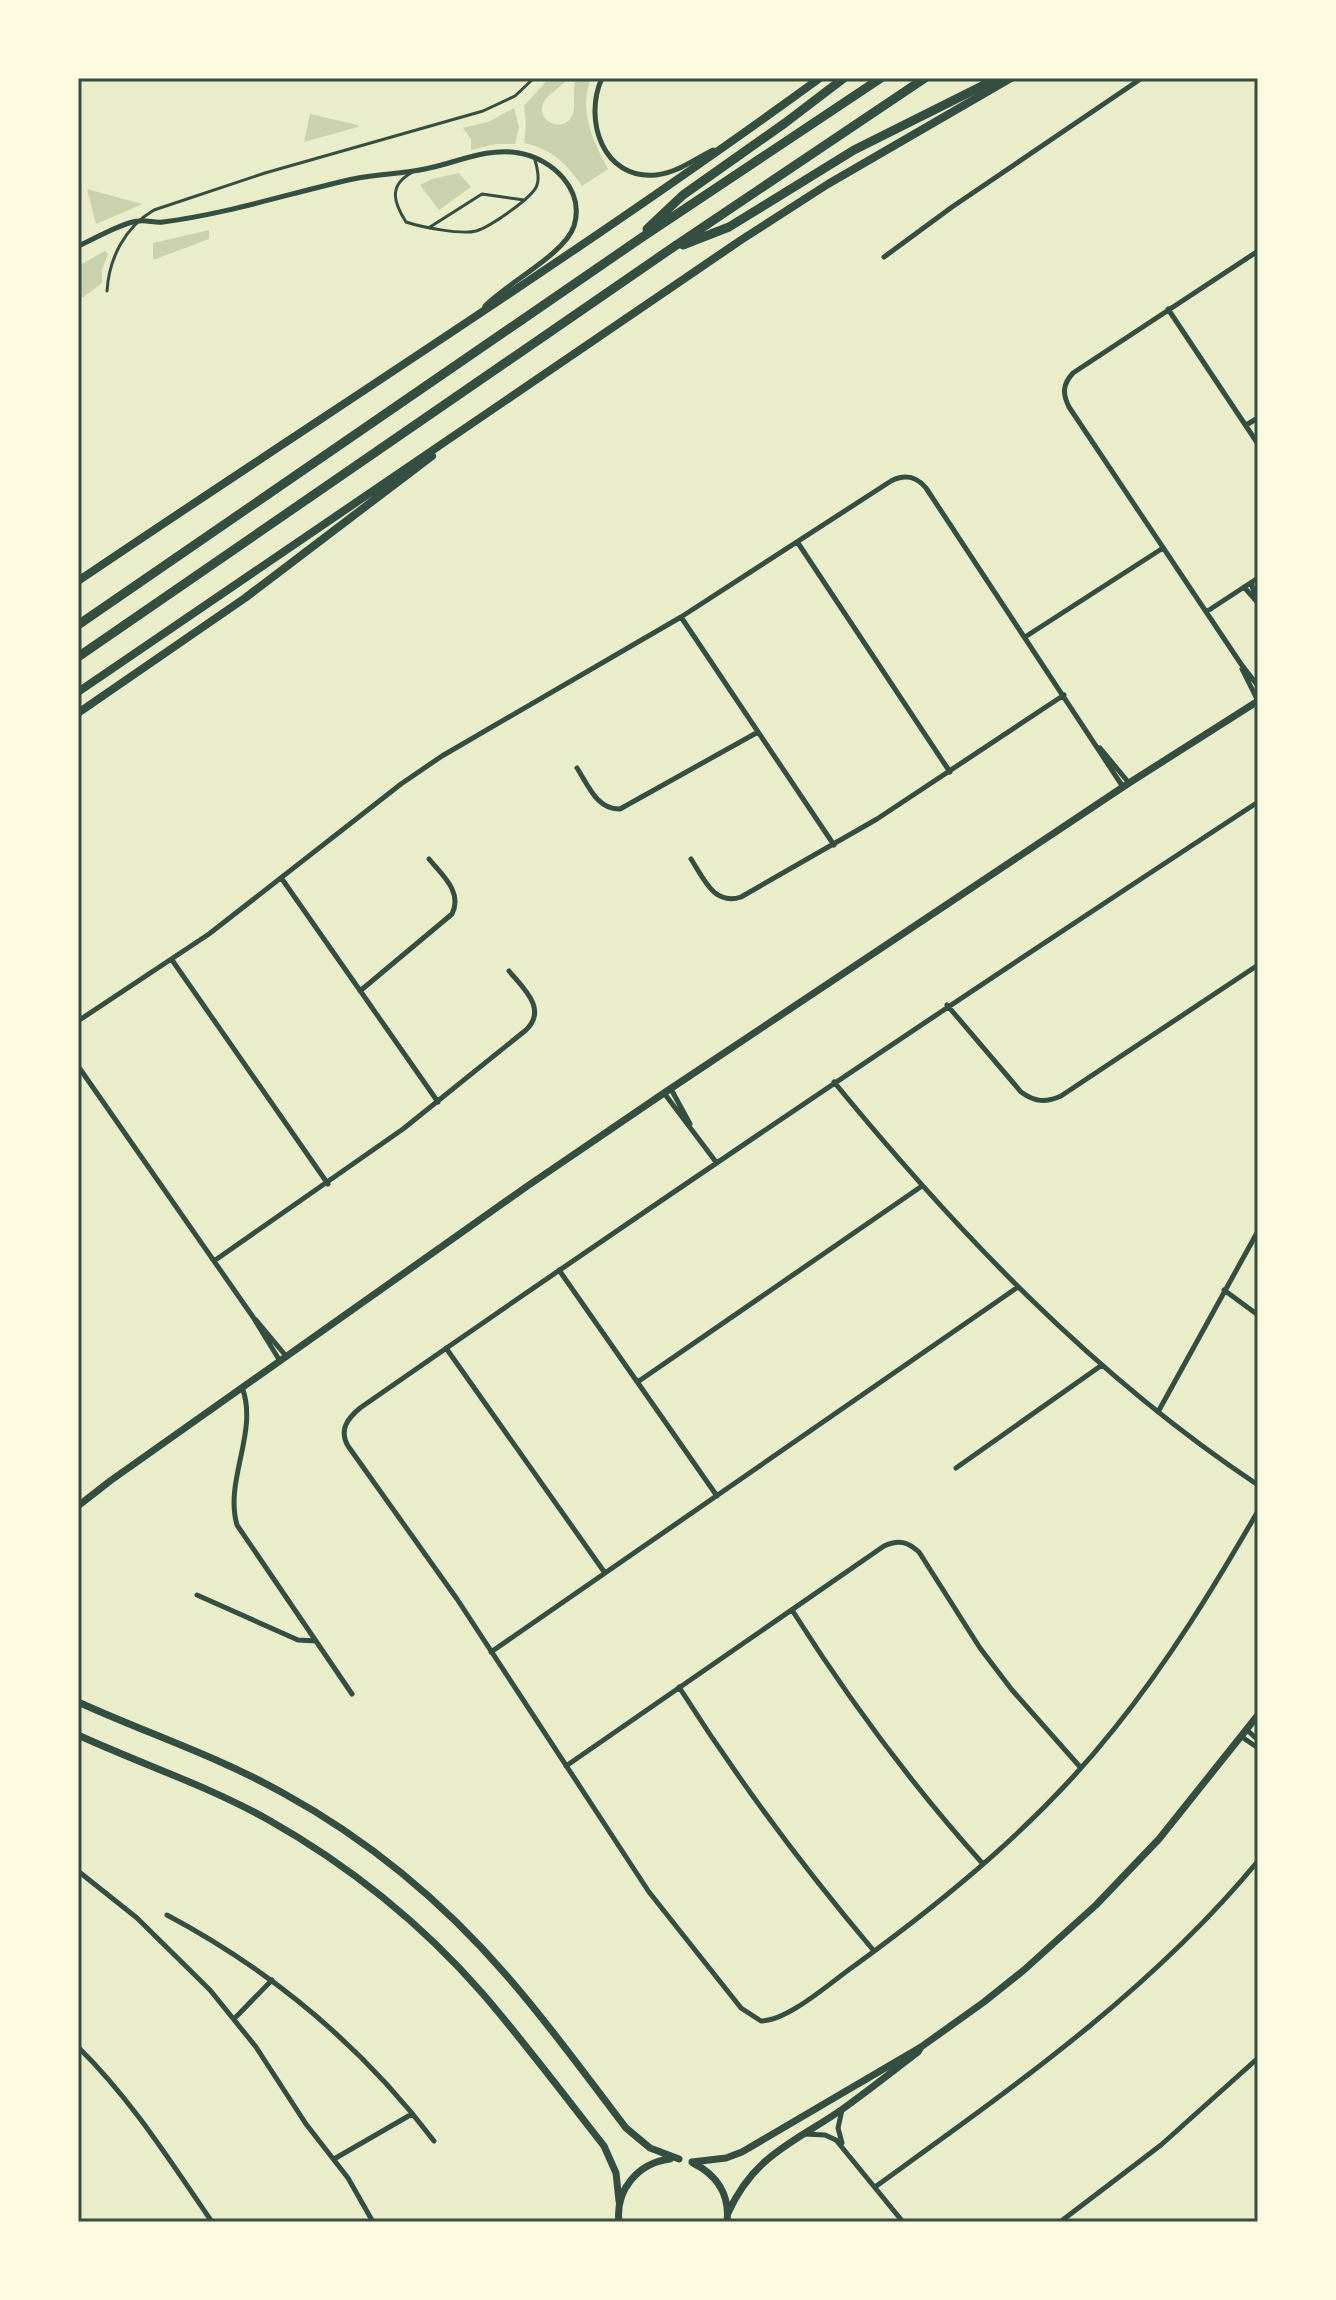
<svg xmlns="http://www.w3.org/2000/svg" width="1336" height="2300" viewBox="0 0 1336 2300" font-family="Karla,sans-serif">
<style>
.green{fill:#cad2ad}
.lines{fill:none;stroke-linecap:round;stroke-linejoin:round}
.service{stroke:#344e41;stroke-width:3}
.minor{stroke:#344e41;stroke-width:5}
.tertiary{stroke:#344e41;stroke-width:7}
.primary{stroke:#344e41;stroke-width:8}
.trunk{stroke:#344e41;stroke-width:9}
.neatline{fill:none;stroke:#344e41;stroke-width:3}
</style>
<rect width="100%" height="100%" fill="#e9edc9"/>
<path class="green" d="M549 78H569C562 86 551 92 545 100 532 119 562 135 572 116 577 105 571 91 576 78H591C578 110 593 141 608 169L582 186C566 163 552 149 524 143L526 124 524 106Z
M514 108 519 127 515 144H496L471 150V139L463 128 488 122Z
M310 114 358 125V127L304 142Z
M459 173 471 187 439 210 420 185 432 179Z
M87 189 142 204H143L96 224Z
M209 230V239L153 260V243Z
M105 251 108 254 102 270V283L82 298 78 292V266Z"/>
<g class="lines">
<path class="service" d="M411 173C388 186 394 203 406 222 421 227 461 235 476 231 489 227 533 198 537 185 540 177 537 167 535 160
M430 227 482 194 524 200
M107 291C109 258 125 227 154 210L265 173 483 111 515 96 534 78"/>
<path class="minor" d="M602 78C583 120 603 180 656 175 677 173 695 159 713 150
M78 246C94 239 123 222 139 221 147 220 155 223 163 222 227 214 290 193 353 179 376 174 401 174 425 169 456 163 487 147 519 153 553 159 585 190 574 226 565 254 507 283 485 306
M1258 251 1073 373C1063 384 1062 393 1069 407L1241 664 1258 686
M884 257 952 207 1142 78
M1168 309 1258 444
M1246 425 1258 418
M798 543 950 772
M1251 583 1257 601
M1244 587 1258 603
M1206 612 1258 578
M681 617 834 845
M1025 637 1163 548
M1242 669 1258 701
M1100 748 1129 783
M577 768C588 785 597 810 620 809L758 732
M1258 802C956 1000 656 1202 360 1408 347 1419 339 1430 348 1446L457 1599 649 1892 741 2008 761 2021C788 2021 831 1982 854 1966 949 1897 1041 1821 1114 1729 1169 1661 1214 1587 1258 1511
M691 859C704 879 714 906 741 897L877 819 1064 695
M282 879 438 1102
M172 960 328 1184
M360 991 452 914C463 892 442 875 429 859
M947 1005 1021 1092C1035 1102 1045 1103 1061 1096L1258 965
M78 1021 209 934 401 784 442 756 681 617 891 481C905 474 916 476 926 488L1123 787
M78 1066 253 1317 280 1361
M834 1082C958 1233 1094 1376 1258 1485
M671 1089 690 1124
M664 1093 716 1162
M214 1261 403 1129 526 1030C548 1009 523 988 509 971
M559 1270 717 1496
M1224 1290 1258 1315
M256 1320 286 1356
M446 1348 605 1573
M639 1381 922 1186
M242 1387C259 1432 224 1480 237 1525L352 1694
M1158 1412 1258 1231
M956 1468 1102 1365
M197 1595 298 1640 316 1641
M792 1610C849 1700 911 1784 983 1864
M491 1652 1018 1287
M679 1687C738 1780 803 1867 874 1951
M1247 1730 1258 1740
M1242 1737 1258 1748
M566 1766 884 1546C899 1539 908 1542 919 1552L980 1648 1012 1690 1081 1768
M78 1871 137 1918 210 1990 256 2047 306 2124 348 2178 373 2222
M167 1915C272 1971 362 2046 434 2141
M234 2019 272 1980
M78 2047C131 2099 170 2161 212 2222
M804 2134 825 2135 836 2140 903 2222
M842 2143 838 2128 842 2110
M334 2159 412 2114
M875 2187C1012 2088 1150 1992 1258 1861
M1060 2222 1161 2145 1258 2058"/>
<path class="tertiary" d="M78 1506 110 1481 526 1187 664 1093 1129 783 1258 701
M78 1702C146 1733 217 1756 283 1793 367 1839 444 1903 507 1976 549 2024 587 2077 626 2128L650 2148 679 2159
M78 1735C141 1764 206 1785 267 1819 347 1864 422 1924 483 1994 525 2043 564 2095 604 2146L616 2173 619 2201
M692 2162 726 2158 742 2152 921 2047 984 2002 1024 1970 1096 1905 1159 1839 1258 1715
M693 2163C717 2175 730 2195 727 2222
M728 2213C755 2154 794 2143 844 2108 869 2090 893 2071 918 2052L921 2047
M619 2222C615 2190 638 2163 670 2159"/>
<path class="primary" d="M78 581C325 414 578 254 820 78
M78 692 741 240 828 184 1011 78
M78 713 245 598 432 456"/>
<path class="trunk" d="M647 229 683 195 785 123 844 78
M683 245 729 227 854 150 998 78
M78 625 641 238 881 78
M78 657 672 248 925 78"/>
</g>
<rect width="1336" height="2300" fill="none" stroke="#fefae0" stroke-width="160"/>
<rect x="80" y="80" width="1176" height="2140" class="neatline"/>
</svg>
